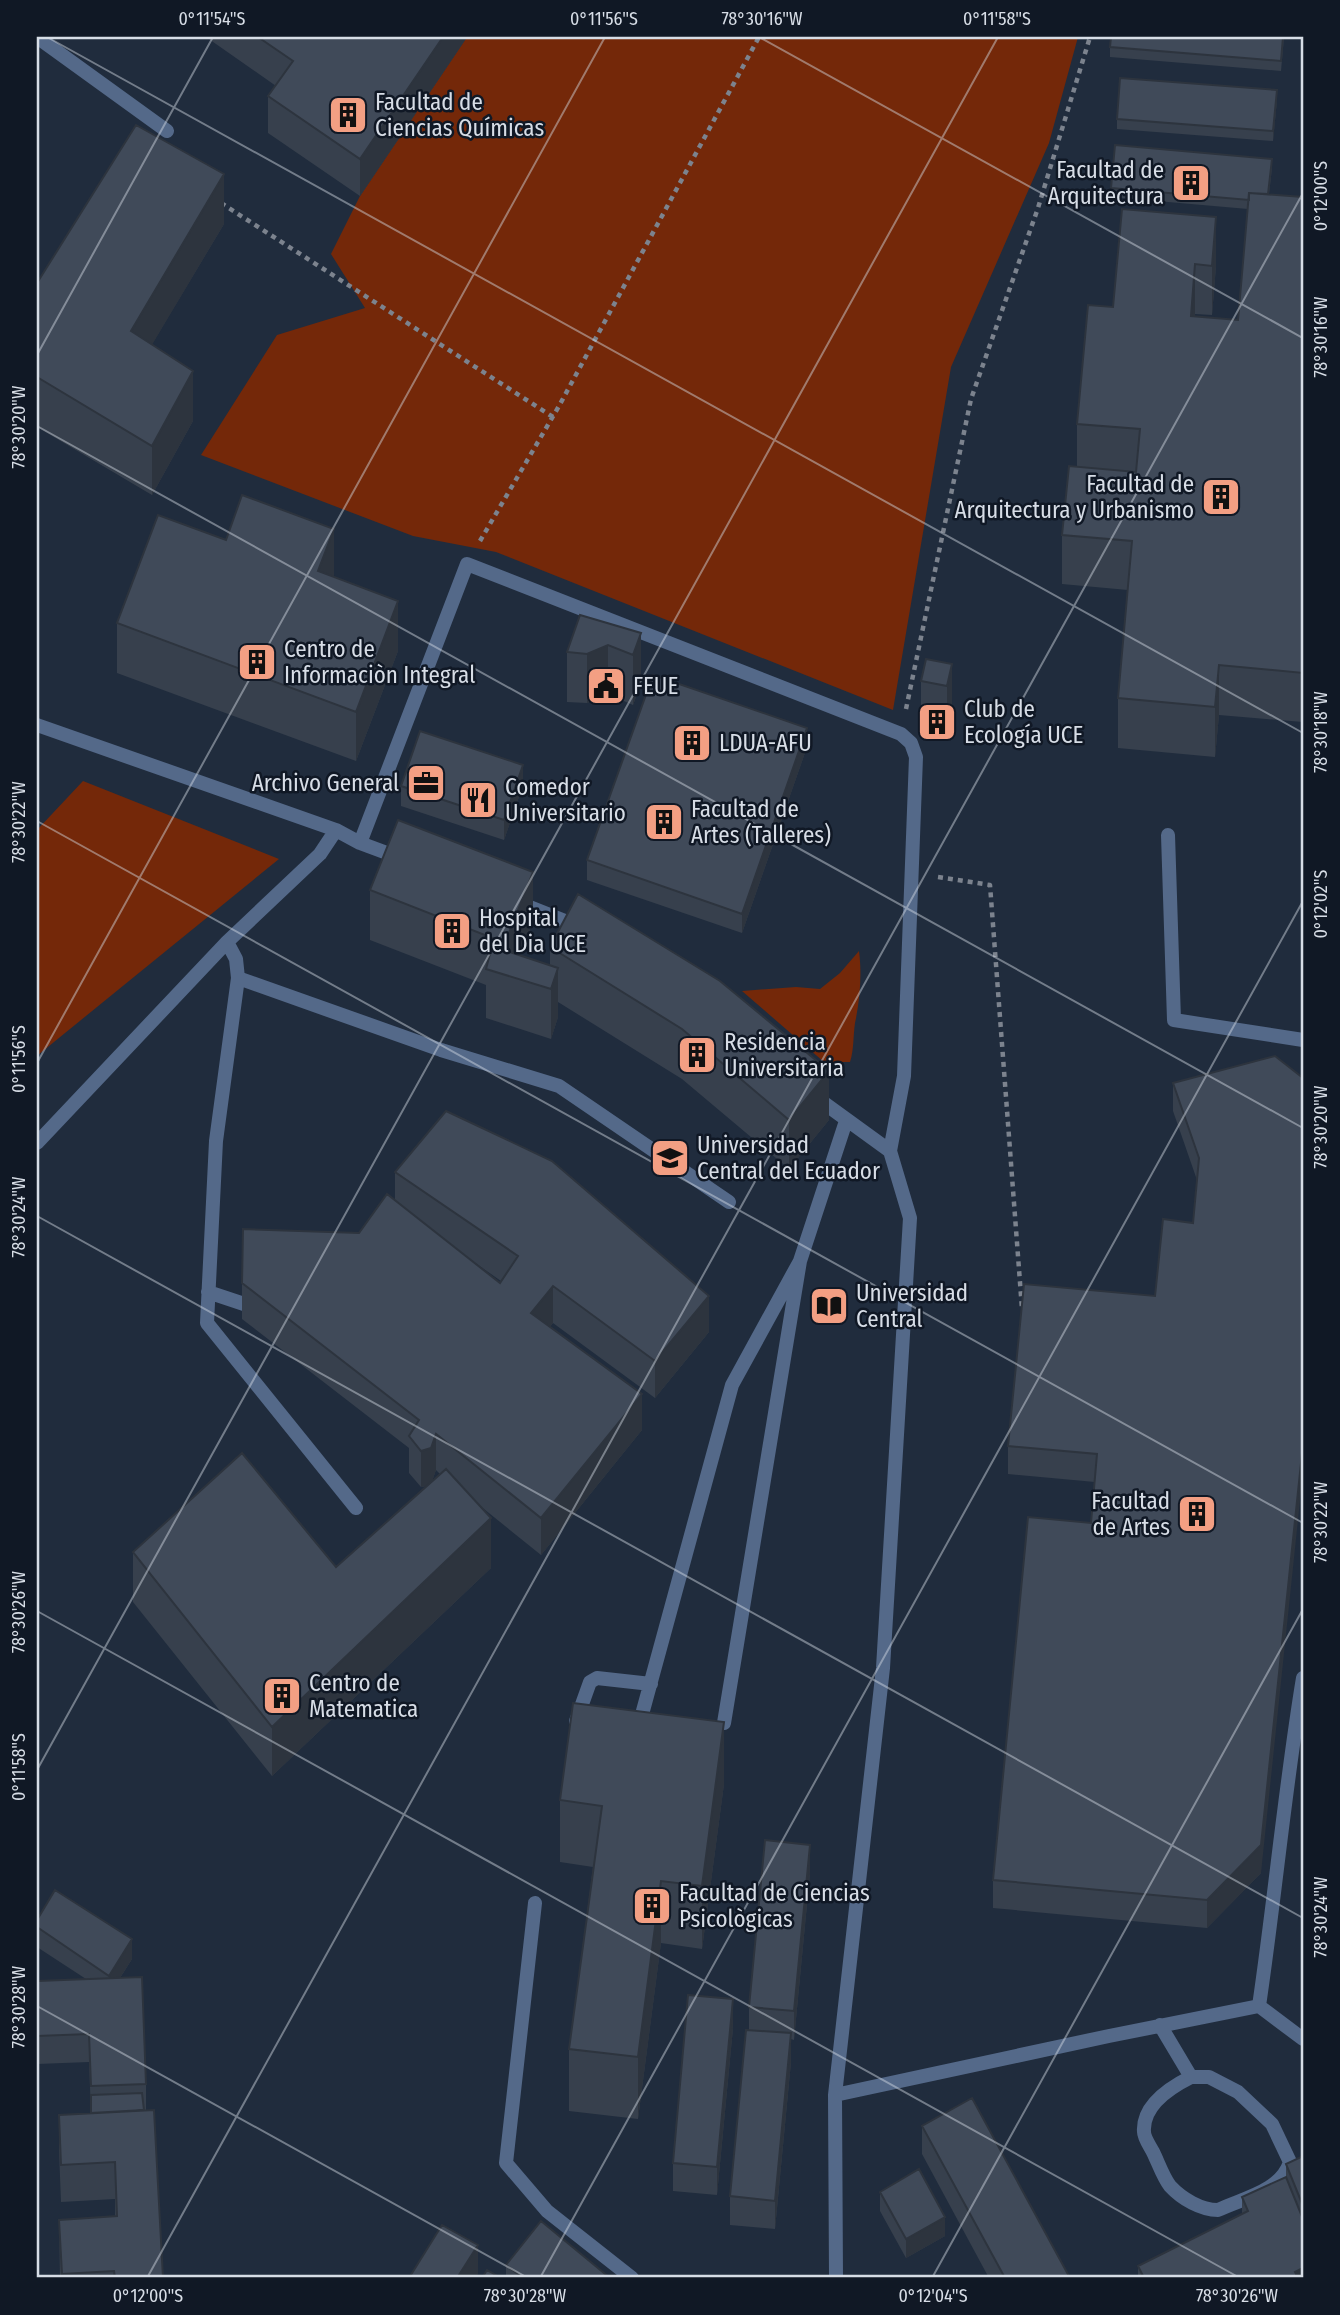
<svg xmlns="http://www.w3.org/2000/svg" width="1340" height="2315" viewBox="0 0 1340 2315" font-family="'Fira Sans Condensed',sans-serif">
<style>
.built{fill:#202c3d}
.green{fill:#742809}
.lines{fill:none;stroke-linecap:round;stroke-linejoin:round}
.path{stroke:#7c838e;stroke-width:4.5;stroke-dasharray:5 5;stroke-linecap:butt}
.service{stroke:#546989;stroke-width:14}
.wall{fill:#37404d;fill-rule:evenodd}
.shaded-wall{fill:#2d343e}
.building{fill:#404a59;stroke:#2d343e;stroke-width:2}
.ticks{fill:none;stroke:#d7dde6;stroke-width:2;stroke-opacity:0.45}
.labels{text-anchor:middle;stroke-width:5;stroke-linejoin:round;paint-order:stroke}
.poi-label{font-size:23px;fill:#d7dde6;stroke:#101825;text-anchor:start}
.neatline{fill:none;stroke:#d7dde6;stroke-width:2.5}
.ticks-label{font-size:18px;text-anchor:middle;fill:#d7dde6}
</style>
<rect width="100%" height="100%" fill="#19222f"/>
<path class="built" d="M37 37H1303V2278H37Z"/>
<path class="green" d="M467 37H1078L1049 143 951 367 893 710 496 552 413 536 201 455 277 335 365 308 331 254 360 196Z
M83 781 279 859 38 1055 37 830Z
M859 951C862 974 860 1000 855 1023 853 1037 854 1049 850 1062H824L742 991 796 987 820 989 840 973Z"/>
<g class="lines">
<path class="path" d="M221 203 553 417
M480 541 559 406 759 37
M906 709 971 399 1038 208 1090 37
M938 877 990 885 1022 1309"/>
<path class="service" d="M37 37 167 131
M37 725 336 830 360 843 403 859
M1168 835 1174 1020 1303 1040
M360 843 467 564 901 734 911 743 916 757 904 1076 890 1151
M517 902 580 927
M227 942 236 959 238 978 216 1141 207 1323 356 1508
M238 978 441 1050 559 1086 729 1202
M817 1098 890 1151 910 1218 883 1668 835 2095 836 2278
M37 1143 227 942 320 854 336 830
M208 1292 259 1309
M576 1721 590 1682 597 1678 651 1684
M724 1723 800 1261 846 1121
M638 1729 732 1385 800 1261
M535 1903 506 2163 547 2211 632 2278
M1259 2006C1275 1897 1285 1787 1303 1678
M1160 2025 1191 2077
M1191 2077H1209L1238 2092 1272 2124 1290 2162C1281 2191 1244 2198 1218 2210 1201 2210 1182 2199 1170 2186 1163 2177 1158 2162 1153 2152 1150 2146 1144 2138 1144 2132 1142 2105 1171 2087 1191 2077Z
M835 2095 1109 2036 1259 2006 1303 2039"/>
</g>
<path class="wall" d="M206 37H467L360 196 268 133V96L276 86Z
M1284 37 1281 71 1110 57V47Z
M1277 100 1273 141 1117 129V119Z
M1272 168 1269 194 1303 197V722L1219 715 1215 757 1118 748V698L1128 590 1062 584V535L1077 467V424L1113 307 1122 209 1216 266 1212 315 1195 314V317L1238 320 1248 209 1111 197V188Z
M224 224 152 344 193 421 152 495 37 427V283Z
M226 540 334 577 398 651 356 761 117 673V623Z
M641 633V683L633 705 608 694 587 703 567 702V652Z
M952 664V714L947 736 921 730V681Z
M807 747 742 933 587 880V860Z
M523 785 504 840 401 806V786Z
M370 890 533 922 520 955 550 965V947L829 1120 789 1169 682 1079 558 1002V1017L551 1039 486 1018V985L370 940Z
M1275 1056 1261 1873 1207 1928 993 1908V1880L1091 1523 1095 1482 1008 1474V1446L1155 1296 1193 1223 1197 1180 1173 1111V1083Z
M395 1172 709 1332 655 1398 553 1323 550 1327 642 1430 541 1555 479 1505 491 1568 272 1776 133 1602V1552L336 1567 427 1486 421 1487 409 1473V1448L242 1319V1283L359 1233 395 1201ZM468 1258 501 1281 500 1283ZM436 1470 440 1474 432 1481Z
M724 1784 702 1949 661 1943 638 2119 569 2111V2049L593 1867 560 1862V1800Z
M810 1873 794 2040 791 2039V2062L775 2229 730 2225V2196L749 2030V2007Z
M37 1920 132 1959 120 1978 146 2084V2110L163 2278H60L59 2220 115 2216V2199L61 2202 59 2151V2115L91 2113 89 2062 37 2064V1981L86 1979 37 1947Z
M733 2028 717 2195 673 2191V2163Z
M922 2126 1070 2278H989L922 2154Z
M1303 2156V2278H1138V2266L1242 2214V2197L1286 2177V2164Z
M880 2192 945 2236 906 2258 880 2211Z
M506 2265 610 2278H506Z"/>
<path class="shaded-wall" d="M443 37H467L360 196V159Z
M1277 90V100L1273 141V131Z
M224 174V224L131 380V331Z
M1216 217V266L1212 315V266Z
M1195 264V314L1191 366V316Z
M193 371V421L152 495V446Z
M334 529V579L318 571Z
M398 601V651L356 761V712Z
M641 633V683L633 705V655Z
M608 645V694L587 703V654Z
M952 664V714L947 736V686Z
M1219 665V715L1215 757V707Z
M807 728V747L742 933V914Z
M523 765V785L504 840V820Z
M533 872V922L511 977 505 975V943Z
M558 968V1017L551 1039V989Z
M829 1071V1120L789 1169V1120Z
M553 1286V1323L531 1350V1313Z
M709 1296V1332L655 1398V1361Z
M642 1394V1430L541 1555V1518Z
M436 1434V1470L431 1485 421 1487V1451Z
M1303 1444V1472L1261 1873 1207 1928V1900Z
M491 1518V1568L272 1776V1727Z
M724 1722V1784L702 1949V1886Z
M810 1845V1873L794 2040V2011Z
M661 1881V1943L638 2119V2057Z
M132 1939V1959L109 1995V1976Z
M733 1999V2028L717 2195V2167Z
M791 2033V2062L775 2229V2201Z
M945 2217V2236L906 2258V2239Z
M478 2245V2274L475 2278H457Z
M1303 2268V2278H1295V2272Z"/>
<path class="building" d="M258 37H443L360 159 268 96 293 61Z
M1111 37H1283L1281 61 1110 47Z
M1120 78 1277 90 1273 131 1117 119Z
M136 125 224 174 131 331 193 371 152 446 37 377V283Z
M1115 145 1272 159 1268 194 1249 193V200L1111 188Z
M1249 193 1303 197V673L1219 665 1215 707 1118 698 1132 541 1062 535 1069 466 1136 472 1140 429 1077 424 1088 305 1113 307 1122 209 1216 217 1212 266 1195 264 1191 316 1238 320Z
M242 495 334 529 318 571 398 601 356 712 117 623 158 515 226 540Z
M580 615 641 633 633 655 608 645 587 654 567 652Z
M926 659 952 664 947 686 921 681Z
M653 675 807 728 742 914 587 860Z
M420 731 523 765 504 820 401 786Z
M398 820 533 872 505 943 370 890Z
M578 894 720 981 829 1071 789 1120 682 1029 550 947Z
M492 946 558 968 551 989 486 969Z
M1275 1056 1303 1078V1444L1261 1845 1207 1900 993 1880 1028 1517 1091 1523 1097 1454 1008 1446 1024 1284 1155 1296 1163 1219 1193 1223 1199 1158 1173 1083Z
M446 1111 552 1161 709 1296 655 1361 553 1286 531 1313 642 1394 541 1518 436 1434 431 1448 421 1451 409 1436 419 1420 242 1283 243 1229 359 1233 387 1194 500 1283 518 1256 395 1172Z
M242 1453 336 1567 446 1469 491 1518 272 1727 133 1552Z
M573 1703 724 1722 702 1886 661 1881 638 2057 569 2049 602 1806 560 1800Z
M765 1840 810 1845 794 2011 749 2007Z
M55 1890 132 1939 109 1976 37 1927V1920Z
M142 1977 146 2084 91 2086 89 2034 37 2036V1981Z
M688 1995 733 1999 717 2167 673 2163Z
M746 2030 791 2033 775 2201 730 2196Z
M142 2093 144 2110 91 2113V2095Z
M972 2098 1070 2278H1005L922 2126Z
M154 2110 163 2278H115L114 2271 62 2274 59 2220 117 2216 115 2162 61 2165 59 2115Z
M1303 2156V2206L1286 2164Z
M919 2169 945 2217 906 2239 880 2192Z
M1286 2177 1303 2219V2268L1295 2272 1298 2278H1144L1138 2266 1248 2211 1242 2197Z
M541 2221 610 2278H523L506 2265Z
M442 2225 478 2245 457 2278H409Z
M487 2270 501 2278H482Z"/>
<path class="ticks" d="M47 37 1303 733M759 37 1303 338M37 355 213 37M37 426 1303 1128M37 821 1303 1523M37 1063 605 37M37 1216 1303 1918M37 1611 1240 2278M37 1770 998 37M37 2006 528 2278M147 2278 1303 193M540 2278 1303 901M932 2278 1303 1609"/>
<defs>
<g id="building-square" transform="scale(2.0125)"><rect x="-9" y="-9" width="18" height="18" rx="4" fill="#f39f83" stroke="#101825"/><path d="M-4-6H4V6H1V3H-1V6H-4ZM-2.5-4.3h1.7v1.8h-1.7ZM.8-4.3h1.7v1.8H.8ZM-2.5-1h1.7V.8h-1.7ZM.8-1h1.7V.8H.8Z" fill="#111"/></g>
<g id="civic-square" transform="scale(2.0125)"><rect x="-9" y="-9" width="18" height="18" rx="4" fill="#f39f83" stroke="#101825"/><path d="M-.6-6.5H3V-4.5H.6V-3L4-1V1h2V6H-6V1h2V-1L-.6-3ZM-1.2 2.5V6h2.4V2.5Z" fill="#111"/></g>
<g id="office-square" transform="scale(2.0125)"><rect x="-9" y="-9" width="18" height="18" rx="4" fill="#f39f83" stroke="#101825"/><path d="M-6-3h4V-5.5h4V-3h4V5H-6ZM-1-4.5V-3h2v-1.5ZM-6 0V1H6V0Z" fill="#111"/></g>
<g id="restaurant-square" transform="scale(2.0125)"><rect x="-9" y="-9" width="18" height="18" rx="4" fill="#f39f83" stroke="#101825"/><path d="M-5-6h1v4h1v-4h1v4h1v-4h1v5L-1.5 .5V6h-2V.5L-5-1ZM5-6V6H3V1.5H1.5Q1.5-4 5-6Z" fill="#111"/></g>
<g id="university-square" transform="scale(2.0125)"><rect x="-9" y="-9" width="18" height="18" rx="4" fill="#f39f83" stroke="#101825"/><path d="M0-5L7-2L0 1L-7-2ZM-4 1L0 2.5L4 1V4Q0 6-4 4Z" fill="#111"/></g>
<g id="library-square" transform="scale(2.0125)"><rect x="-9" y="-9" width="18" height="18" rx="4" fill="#f39f83" stroke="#101825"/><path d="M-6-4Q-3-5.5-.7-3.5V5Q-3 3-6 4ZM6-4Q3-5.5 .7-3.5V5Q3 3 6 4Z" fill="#111"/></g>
</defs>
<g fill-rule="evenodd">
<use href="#building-square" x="348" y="115"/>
<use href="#building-square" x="1191" y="183"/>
<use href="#building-square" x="1221" y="497"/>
<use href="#building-square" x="257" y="662"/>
<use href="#civic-square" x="606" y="686"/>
<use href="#building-square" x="937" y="722"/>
<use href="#building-square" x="692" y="743"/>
<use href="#office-square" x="426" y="783"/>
<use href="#restaurant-square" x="478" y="800"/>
<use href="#building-square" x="664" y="822"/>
<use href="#building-square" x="452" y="931"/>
<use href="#building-square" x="697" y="1055"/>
<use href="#university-square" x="670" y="1158"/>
<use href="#library-square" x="829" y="1306"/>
<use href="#building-square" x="1197" y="1514"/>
<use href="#building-square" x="282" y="1696"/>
<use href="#building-square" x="652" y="1906"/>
</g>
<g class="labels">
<g class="poi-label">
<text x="375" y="110">Facultad de<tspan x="375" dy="26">Ciencias Químicas</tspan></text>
<text x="1164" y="178" text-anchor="end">Facultad de<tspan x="1164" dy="26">Arquitectura</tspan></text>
<text x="1194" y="492" text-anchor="end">Facultad de<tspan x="1194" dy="26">Arquitectura y Urbanismo</tspan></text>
<text x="284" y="657">Centro de<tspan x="284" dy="26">Informaciòn Integral</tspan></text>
<text x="633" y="694">FEUE</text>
<text x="964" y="717">Club de<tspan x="964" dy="26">Ecología UCE</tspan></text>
<text x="719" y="751">LDUA-AFU</text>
<text x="399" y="791" text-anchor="end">Archivo General</text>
<text x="505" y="795">Comedor<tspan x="505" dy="26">Universitario</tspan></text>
<text x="691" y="817">Facultad de<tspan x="691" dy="26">Artes (Talleres)</tspan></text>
<text x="479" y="926">Hospital<tspan x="479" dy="26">del Dia UCE</tspan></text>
<text x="724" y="1050">Residencia<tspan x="724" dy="26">Universitaria</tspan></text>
<text x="697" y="1153">Universidad<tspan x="697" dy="26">Central del Ecuador</tspan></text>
<text x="856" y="1301">Universidad<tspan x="856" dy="26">Central</tspan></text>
<text x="1170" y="1509" text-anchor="end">Facultad<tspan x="1170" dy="26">de Artes</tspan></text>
<text x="309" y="1691">Centro de<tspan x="309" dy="26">Matematica</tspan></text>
<text x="679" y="1901">Facultad de Ciencias<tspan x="679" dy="26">Psicològicas</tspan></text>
</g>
</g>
<rect width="1340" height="2315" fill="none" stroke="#101825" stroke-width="77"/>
<rect x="38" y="38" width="1264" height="2238" class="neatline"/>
<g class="ticks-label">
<text x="212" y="25">0°11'54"S</text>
<text x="604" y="25">0°11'56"S</text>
<text x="762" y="25">78°30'16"W</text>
<text x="997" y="25">0°11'58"S</text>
<text transform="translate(1321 196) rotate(-90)" y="6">0°12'00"S</text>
<text transform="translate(1321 337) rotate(-90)" y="6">78°30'16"W</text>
<text transform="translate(19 427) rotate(-90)" y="6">78°30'20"W</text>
<text transform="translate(1321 732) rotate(-90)" y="6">78°30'18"W</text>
<text transform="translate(19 822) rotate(-90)" y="6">78°30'22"W</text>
<text transform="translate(1321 904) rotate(-90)" y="6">0°12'02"S</text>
<text transform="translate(19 1059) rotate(-90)" y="6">0°11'56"S</text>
<text transform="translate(1321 1127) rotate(-90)" y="6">78°30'20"W</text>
<text transform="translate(19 1217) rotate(-90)" y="6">78°30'24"W</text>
<text transform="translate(1321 1522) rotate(-90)" y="6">78°30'22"W</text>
<text transform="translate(19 1612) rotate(-90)" y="6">78°30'26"W</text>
<text transform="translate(19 1767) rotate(-90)" y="6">0°11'58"S</text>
<text transform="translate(1321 1917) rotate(-90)" y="6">78°30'24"W</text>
<text transform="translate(19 2007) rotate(-90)" y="6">78°30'28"W</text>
<text x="148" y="2302">0°12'00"S</text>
<text x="525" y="2302">78°30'28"W</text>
<text x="933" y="2302">0°12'04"S</text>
<text x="1237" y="2302">78°30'26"W</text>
</g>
</svg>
